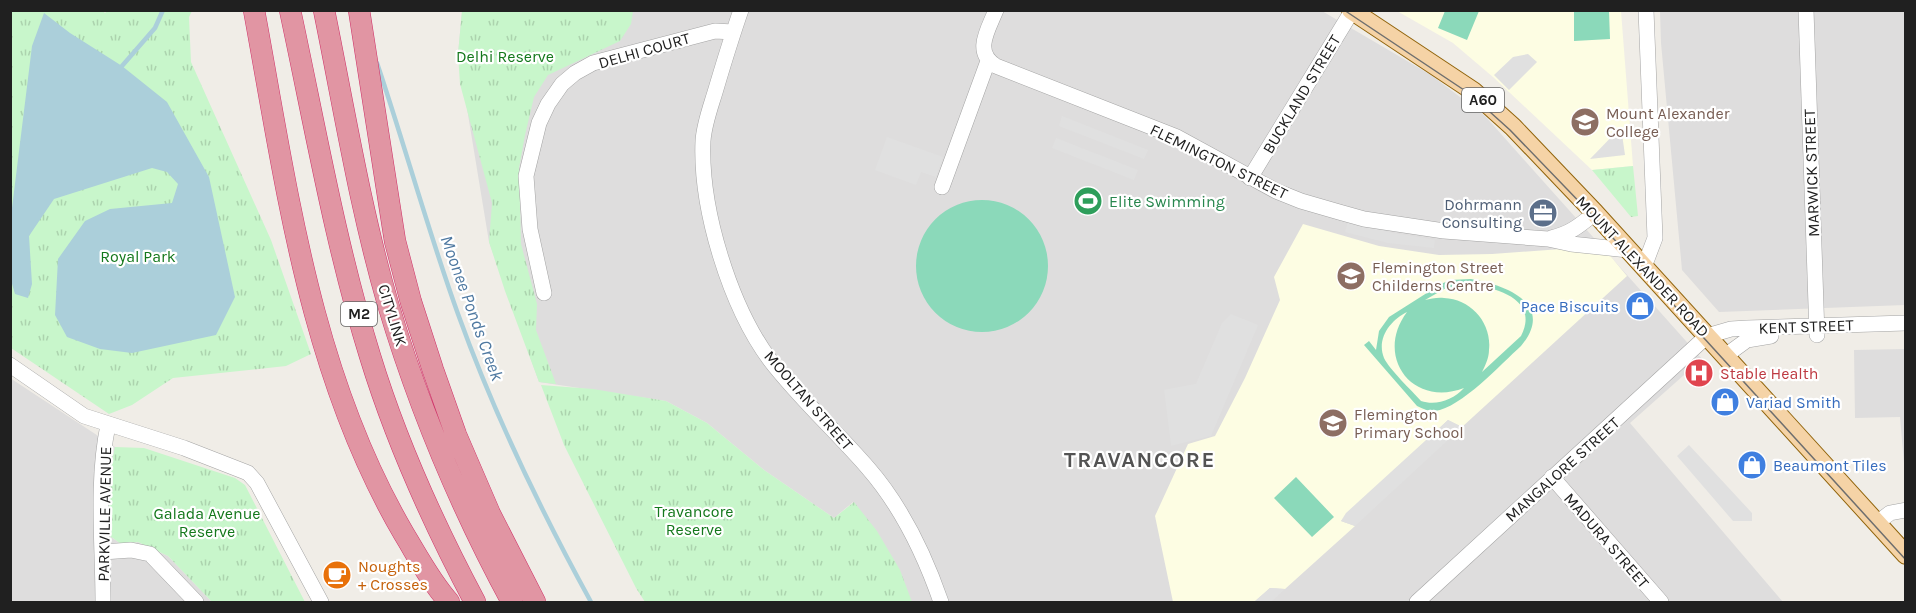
<svg xmlns="http://www.w3.org/2000/svg" width="1916" height="613" viewBox="0 0 1916 613" font-family="Karla,sans-serif">
<style>
.residential{fill:#dedddd}
.education{fill:#fdfde3}
.park{fill:url(#park-tufts)}
.pitch{fill:#8bd9ba;fill-rule:evenodd}
.parking{fill:#e0e0e0}
.water{fill:#abcfda}
.lines{fill:none;stroke-linecap:round;stroke-linejoin:round}
.stream{stroke:#abcfda;stroke-width:4.5}
.minor-casing{stroke:#a4a4a4;stroke-width:16}
.major-casing{stroke:#91640b;stroke-width:20}
.highway-casing{stroke:#cf3369;stroke-width:22}
.minor{stroke:#fff;stroke-width:15}
.major{stroke:#f5d3a6;stroke-width:18}
.highway{stroke:#e195a3;stroke-width:21}
.tram{stroke:#6e6e6e;stroke-width:1.5}
.labels{text-anchor:middle;stroke-width:4.5;stroke-linejoin:round;paint-order:stroke}
.shield{fill:#fff;stroke:#636363;stroke-width:1.5}
.shield-label{font-size:15px;font-weight:bold;fill:#202020}
.street-label{font-size:16px;fill:#202020;stroke:#fff}
.park-label{font-size:16px;fill:#14781c;stroke:#fff}
.education-label{font-size:16px;fill:#785e54;stroke:#fff;text-anchor:start}
.leisure-label{font-size:16px;fill:#27864d;stroke:#fff;text-anchor:start}
.service-label{font-size:16px;fill:#4e5e75;stroke:#fff;text-anchor:end}
.shop-label{font-size:16px;fill:#366cbe;stroke:#fff;text-anchor:start}
.health-label{font-size:16px;fill:#be3a42;stroke:#fff;text-anchor:start}
.food-label{font-size:16px;fill:#c56008;stroke:#fff;text-anchor:start}
.water-label{font-size:18px;font-style:italic;fill:#4f79a1;stroke:#fff}
.district-label{font-size:22px;font-weight:bold;letter-spacing:1.5px;fill:#535353;stroke:#fff}
</style>
<defs>
<pattern id="park-tufts" width="24" height="20" patternUnits="userSpaceOnUse" patternTransform="scale(1.5)"><rect width="24" height="20" fill="#c8f6cb"/><path d="M3 7l-1-3M5 7V3M7 7l1-3M15 17l-1-3M17 17v-4M19 17l1-3" fill="none" stroke="#acd3ae"/></pattern>
</defs>
<rect width="100%" height="100%" fill="#f0ede7"/>
<path class="residential" d="M462 11H1322L1431 75 1485 116 1702 359 1630 423 1783 602H909L853 502 834 518 764 470 707 423 666 401 539 382 489 242 458 54Z
M1660 11H1905V305L1719 312 1682 270 1661 43Z
M1905 349H1906L1905 475 1900 417 1855 418 1854 350Z
M10 378 115 447 110 536 121 544 138 542 168 556 212 602H11Z"/>
<path class="education" d="M1397 11H1621L1633 166 1592 170 1493 77 1453 43Z
M1303 224 1379 246 1439 255 1492 254 1602 246 1627 276 1462 427 1448 420 1341 521 1355 526 1285 589 1270 588 1254 602H1173L1155 516 1188 444 1215 436 1245 378 1280 300 1274 277Z"/>
<path class="park" d="M102 10 105 13 108 10 192 11 189 17 191 62 271 240 311 354 286 366 173 378 132 405 109 414 11 348 10 11Z
M462 11H633L631 24 620 41 548 75 534 97 525 135 519 168 521 244 537 304 536 330 556 384 539 382 505 291 489 242 492 203 460 84 458 54Z
M1633 166 1638 216 1631 217 1592 170Z
M541 385 593 389 666 401 707 423 764 470 834 518 854 502 877 531 900 570 912 602H645L636 588 564 445Z
M115 447 144 448 235 478 245 485 305 602H212L168 556 138 542 121 544 110 536 108 479Z"/>
<path class="pitch" d="M1445 11H1479L1467 40 1438 28Z
M1574 11H1609L1610 39 1574 41Z
M916 266a66 66 0 1 1 132 0a66 66 0 1 1-132 0Z
M1471 279C1506 285 1556 304 1521 346 1501 364 1461 408 1435 411 1428 411 1423 409 1417 406L1364 345 1369 341 1376 350 1379 331 1389 317 1441 284 1450 280ZM1472 285C1500 288 1539 301 1521 336L1482 372C1485 366 1489 358 1489 350 1492 323 1471 299 1444 298 1437 297 1431 299 1425 300L1446 288ZM1407 312C1374 356 1412 408 1464 388 1453 400 1436 406 1421 401 1412 391 1389 369 1384 358 1376 338 1391 320 1407 312Z
M1296 477 1334 517 1312 537 1274 498Z"/>
<path class="parking" d="M1528 54 1537 62 1509 90 1494 75 1513 57Z
M1062 116 1148 150 1144 159 1059 126Z
M1621 127 1625 155 1590 159 1620 128Z
M887 137 943 157 936 177 921 172 916 185 875 170Z
M1056 138 1138 170 1134 180 1052 148Z
M1348 222 1393 233 1435 240 1434 248 1388 243 1345 232Z
M1231 314 1258 325 1211 436 1171 446 1164 390 1196 384 1222 323Z
M1448 420 1462 427 1355 526 1341 521 1346 513Z
M1689 445 1752 513V521H1733L1677 456Z
M1270 588 1285 589 1271 602H1254Z"/>
<path class="water" d="M44 13 70 33 122 66 167 102 209 177 235 297 216 335 132 353 100 349 67 337 55 315 58 259 85 221 110 209 172 203 178 184 167 172 152 168 54 199 29 236 32 284 28 298 15 294 10 277 11 216 32 46Z"/>
<g class="lines">
<path class="stream" d="M377 63C405 146 428 231 458 314 494 414 540 509 591 602
M122 66 155 28 163 10"/>
<g class="minor-casing">
<path id="minor" d="M741 10C732 36 724 62 716 89 711 106 704 124 703 141 700 209 730 306 770 360 800 399 836 431 868 468 902 507 924 553 941 602
M996 10C988 30 973 52 996 66L1177 137 1276 191 1301 201 1339 212 1364 219 1444 231 1548 239 1571 244 1628 250
M1806 10 1817 335
M1250 178 1352 11
M942 187 988 61
M1551 238C1571 233 1579 226 1595 213
M1644 267 1655 238 1646 10
M544 293 530 229 526 176 539 123 548 104 562 84 575 73 593 63 715 31 733 32
M1725 356 1747 340 1771 336
M10 365 84 416 184 448 243 471 248 473 257 483 321 602
M1552 477 1661 602
M1877 523 1890 513 1906 510
M103 552 131 550 150 554 196 602
M103 602C103 544 96 483 108 425
M1417 602 1707 336 1731 329 1747 328 1906 323"/>
</g>
<g class="major-casing">
<path id="major" d="M1351 10 1473 91 1513 127 1595 213 1906 555"/>
</g>
<g class="highway-casing">
<path id="highway" d="M254 10C287 189 310 374 404 534 418 557 431 582 449 602
M290 10C315 126 335 243 370 356 396 441 433 523 475 602
M324 10C344 108 360 208 388 304 419 408 461 508 512 602
M359 10 395 241 411 302 433 370 456 435 490 514 535 602"/>
</g>
<use href="#minor" class="minor"/>
<use href="#major" class="major"/>
<use href="#highway" class="highway"/>
<path class="tram" d="M1344 10 1470 94 1510 130 1592 215 1906 560"/>
</g>
<defs>
<g id="school-disc" transform="scale(1.5)"><circle r="9.5" fill="#8d6e63" stroke="#fff"/><path d="M0-5L7-2L0 1L-7-2ZM-4 1L0 2.5L4 1V4Q0 6-4 4Z" fill="#fff"/></g>
<g id="stadium-disc" transform="scale(1.5)"><circle r="9.5" fill="#2e9e5b" stroke="#fff"/><path d="M0-5a6.5 5 0 1 0 0 10a6.5 5 0 1 0 0-10ZM-3.5-1.8h7v3.6h-7Z" fill="#fff"/></g>
<g id="office-disc" transform="scale(1.5)"><circle r="9.5" fill="#5c6f8a" stroke="#fff"/><path d="M-6-3h4V-5.5h4V-3h4V5H-6ZM-1-4.5V-3h2v-1.5ZM-6 0V1H6V0Z" fill="#fff"/></g>
<g id="shop-disc" transform="scale(1.5)"><circle r="9.5" fill="#3f7fe0" stroke="#fff"/><path d="M-5-2.5h2.3a2.7 3.5 0 0 1 5.4 0H5L5.5 6h-11ZM-1.5-2.5h3a1.5 2.3 0 0 0-3 0Z" fill="#fff"/></g>
<g id="hospital-disc" transform="scale(1.5)"><circle r="9.5" fill="#e0444e" stroke="#fff"/><path d="M-5-5h3v3.5h4V-5h3V5h-3V1.5h-4V5h-3Z" fill="#fff"/></g>
<g id="cafe-disc" transform="scale(1.5)"><circle r="9.5" fill="#e8710a" stroke="#fff"/><path d="M-5.5-4.5H6V0H3Q3 3.5 0 3.5H-2.5Q-5.5 3.5-5.5 0ZM3-3.2v2h1.7v-2ZM-6 4.5H4V6H-6Z" fill="#fff"/></g>
</defs>
<g fill-rule="evenodd">
<use href="#school-disc" x="1585" y="122"/>
<use href="#stadium-disc" x="1088" y="201"/>
<use href="#office-disc" x="1543" y="213"/>
<use href="#school-disc" x="1351" y="276"/>
<use href="#shop-disc" x="1640" y="306"/>
<use href="#hospital-disc" x="1699" y="373"/>
<use href="#shop-disc" x="1725" y="402"/>
<use href="#school-disc" x="1333" y="423"/>
<use href="#shop-disc" x="1752" y="465"/>
<use href="#cafe-disc" x="337" y="575"/>
</g>
<g class="labels">
<g class="shield">
<rect x="1462" y="88" width="42" height="24" rx="4.5"/>
<rect x="341" y="302" width="36" height="24" rx="4.5"/>
</g>
<g class="shield-label">
<text x="1483" y="105">A60</text>
<text x="359" y="319">M2</text>
</g>
<g class="street-label">
<text transform="translate(644 50) rotate(-16)" y="6">DELHI COURT</text>
<text transform="translate(1301 94) rotate(-59)" y="6">BUCKLAND STREET</text>
<text transform="translate(1219 161) rotate(26)" y="6">FLEMINGTON STREET</text>
<text transform="translate(1811 173) rotate(-92)" y="6">MARWICK STREET</text>
<text transform="translate(1643 266) rotate(47)" y="6">MOUNT ALEXANDER ROAD</text>
<text transform="translate(393 315) rotate(73)" y="6">CITYLINK</text>
<text transform="translate(1806 326) rotate(-2)" y="6">KENT STREET</text>
<text transform="translate(809 400) rotate(49)" y="6">MOOLTAN STREET</text>
<text transform="translate(1562 469) rotate(-42)" y="6">MANGALORE STREET</text>
<text transform="translate(104 514) rotate(-89)" y="6">PARKVILLE AVENUE</text>
<text transform="translate(1607 540) rotate(49)" y="6">MADURA STREET</text>
</g>
<g class="park-label">
<text x="505" y="62">Delhi Reserve</text>
<text x="138" y="262">Royal Park</text>
<text x="694" y="517">Travancore<tspan x="694" dy="18">Reserve</tspan></text>
<text x="207" y="519">Galada Avenue<tspan x="207" dy="18">Reserve</tspan></text>
</g>
<g class="education-label">
<text x="1606" y="119">Mount Alexander<tspan x="1606" dy="18">College</tspan></text>
<text x="1372" y="273">Flemington Street<tspan x="1372" dy="18">Childerns Centre</tspan></text>
<text x="1354" y="420">Flemington<tspan x="1354" dy="18">Primary School</tspan></text>
</g>
<g class="leisure-label">
<text x="1109" y="207">Elite Swimming</text>
</g>
<g class="service-label">
<text x="1522" y="210">Dohrmann<tspan x="1522" dy="18">Consulting</tspan></text>
</g>
<g class="shop-label">
<text x="1619" y="312" text-anchor="end">Pace Biscuits</text>
<text x="1746" y="408">Variad Smith</text>
<text x="1773" y="471">Beaumont Tiles</text>
</g>
<g class="health-label">
<text x="1720" y="379">Stable Health</text>
</g>
<g class="food-label">
<text x="358" y="572">Noughts<tspan x="358" dy="18">+ Crosses</tspan></text>
</g>
<g class="water-label">
<text transform="translate(472 308) rotate(70)" y="6">Moonee Ponds Creek</text>
</g>
<g class="district-label">
<text x="1140" y="467">TRAVANCORE</text>
</g>
</g>
<rect width="1916" height="613" fill="none" stroke="#202020" stroke-width="24"/>
</svg>
